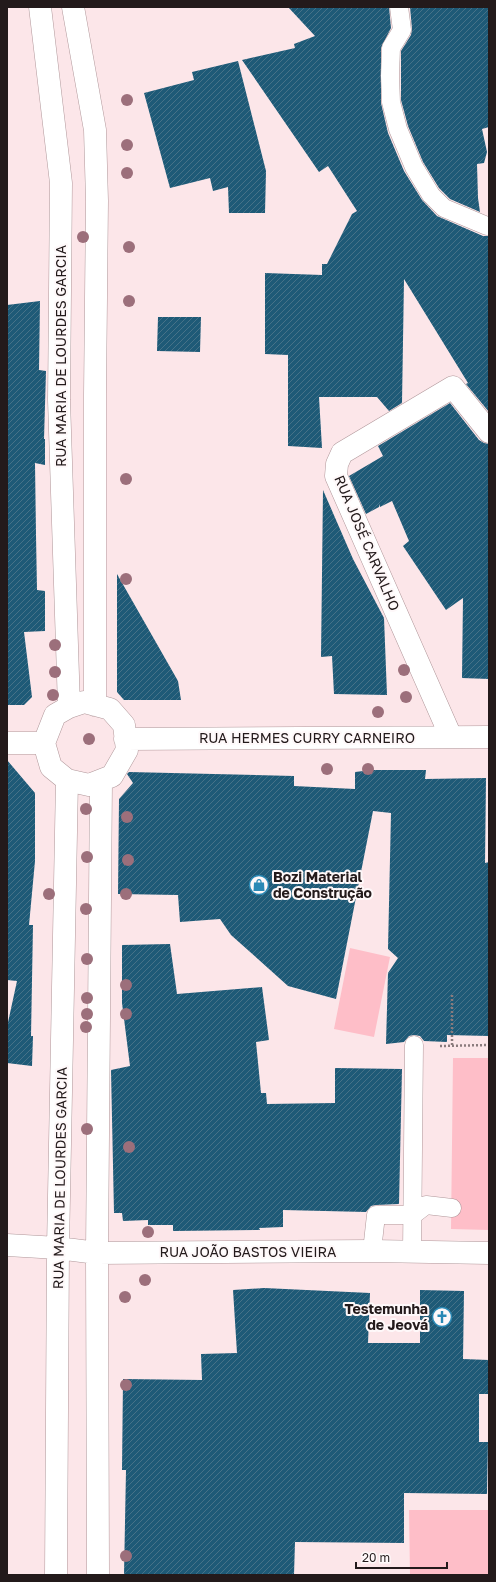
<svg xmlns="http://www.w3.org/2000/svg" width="496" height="1582" viewBox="0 0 496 1582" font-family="'Golos Text',sans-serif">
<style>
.park{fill:#febec8}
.building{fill:url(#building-hatch)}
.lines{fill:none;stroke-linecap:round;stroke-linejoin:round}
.lane-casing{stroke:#b0979a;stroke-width:19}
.street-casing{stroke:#b0979a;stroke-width:23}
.path{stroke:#8a7b7d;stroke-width:2.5;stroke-dasharray:2 2;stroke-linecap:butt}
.lane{stroke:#fff;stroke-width:18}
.street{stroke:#fff;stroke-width:22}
.tree{fill:#9c6f7b}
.labels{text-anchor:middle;stroke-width:4;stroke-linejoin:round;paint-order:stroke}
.street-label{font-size:14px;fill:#231a1b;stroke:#fef8f9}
.poi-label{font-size:14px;font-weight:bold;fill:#231a1b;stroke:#fef8f9;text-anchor:start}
</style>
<defs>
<pattern id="building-hatch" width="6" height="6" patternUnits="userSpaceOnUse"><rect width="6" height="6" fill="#1e5a77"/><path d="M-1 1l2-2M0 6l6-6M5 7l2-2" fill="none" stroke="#467288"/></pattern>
</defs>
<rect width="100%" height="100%" fill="#fce6e9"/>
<path class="park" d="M350 948 390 957 374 1037 334 1029Z
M453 1058H489V1230L451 1229Z
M409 1510H489V1575H410Z"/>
<path class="building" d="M288 7H389L391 28 381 48V103L388 133 404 171 422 200 437 216 483 236H489V412L466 384 468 383 404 279 402 403 389 411 377 397H319L322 448 288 446V355L265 354V273L322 275V264H327L352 214 357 211 328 166 319 172 242 60 295 48 294 44 315 36Z
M410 7H489V127L482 129 487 152 484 163 477 164 478 198 480 212 450 199 439 188 423 162 408 126 401 100V51L411 35 412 29Z
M238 61 266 171 265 213H229L228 187 213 191 210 178 170 188 144 93 194 80 192 72Z
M40 301 39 370 46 371 44 439H45V465L35 463 36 535 37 590 45 591V631L24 632 32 697 24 705H7V305Z
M158 317H201L200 352 157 351Z
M450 403 479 440 484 443 489 444V679L462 678 463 598 446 610 403 546 409 541 392 501 380 507 379 504V507L366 514 349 476 383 456 378 446Z
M323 490 353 559 384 618 387 695 334 694 332 656 321 657Z
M117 574 178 681 181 700H124L117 692Z
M7 760 35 793V861L29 925H33L31 1036H33L32 1066 7 1063V1027L17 981 7 980Z
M372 770H426L425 779 486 778 485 863 489 862V1036L447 1035V1042L424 1041 420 1036 414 1035 409 1036 404 1042 386 1044 388 973 398 958 388 949 391 813 373 811 336 999 288 986 231 935 220 919 180 922 178 895 118 894 119 799 133 783 127 774 129 772 294 776V786L355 789V772Z
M170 944 177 994 262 987 269 1040 256 1042 261 1093H266L267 1104 335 1103V1068L402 1069 399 1204 376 1205 371 1206 366 1212 283 1210V1227L259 1228 260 1230 173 1231V1225H148V1220L123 1221 122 1213H114L111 1070 130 1066 122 1003V945Z
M264 1288 370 1293 368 1343H420V1290L464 1291 463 1359 489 1360V1394H479V1442H488L487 1494 404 1493V1543L295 1542 294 1575H124L126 1470H122L123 1379 202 1380 201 1354 237 1353 233 1290Z"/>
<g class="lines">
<g class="lane-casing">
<path id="lane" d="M399 7 402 30 391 48 390 76 391 102 398 129 414 167 431 195 444 208 487 226
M372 1251 376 1215H413L426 1205 452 1208
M412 1253 414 1045"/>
</g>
<g class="street-casing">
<path id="street" d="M40 7 61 183 59 400 69 707
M73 7 95 130 97 201 95 395V705
M84 702 110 709 124 725 127 750 112 776 89 785 67 780 51 767 44 743 55 715 69 707Z
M451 737 336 476 337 464 342 453 453 387 489 432
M125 739 489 737
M7 743H44
M7 1245 58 1248 97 1253 372 1251 489 1253
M56 1575 58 1248 67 780
M98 1575 97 1253 101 781"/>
</g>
<path class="path" d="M452 995V1046
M440 1046 489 1045"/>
<use href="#lane" class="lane"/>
<use href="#street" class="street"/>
</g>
<g class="tree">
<circle cx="127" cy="100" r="6"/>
<circle cx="127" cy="145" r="6"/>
<circle cx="127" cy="173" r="6"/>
<circle cx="83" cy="237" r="6"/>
<circle cx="129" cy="247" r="6"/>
<circle cx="129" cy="301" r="6"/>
<circle cx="126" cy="479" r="6"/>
<circle cx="126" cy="579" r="6"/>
<circle cx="55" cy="645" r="6"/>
<circle cx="404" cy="670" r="6"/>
<circle cx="55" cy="672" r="6"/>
<circle cx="53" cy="695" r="6"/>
<circle cx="406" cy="697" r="6"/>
<circle cx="378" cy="712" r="6"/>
<circle cx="89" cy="739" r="6"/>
<circle cx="327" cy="769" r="6"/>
<circle cx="368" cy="769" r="6"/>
<circle cx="86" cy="809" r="6"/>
<circle cx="127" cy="817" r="6"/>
<circle cx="87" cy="857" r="6"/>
<circle cx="128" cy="860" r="6"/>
<circle cx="49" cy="894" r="6"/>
<circle cx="126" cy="894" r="6"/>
<circle cx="86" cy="909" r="6"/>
<circle cx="87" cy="959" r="6"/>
<circle cx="126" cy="985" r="6"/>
<circle cx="87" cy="998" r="6"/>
<circle cx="87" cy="1014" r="6"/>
<circle cx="126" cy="1014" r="6"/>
<circle cx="86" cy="1027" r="6"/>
<circle cx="87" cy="1129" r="6"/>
<circle cx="129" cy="1147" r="6"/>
<circle cx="148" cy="1232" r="6"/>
<circle cx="145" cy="1280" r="6"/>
<circle cx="125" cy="1297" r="6"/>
<circle cx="126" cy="1385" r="6"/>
<circle cx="126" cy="1556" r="6"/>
</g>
<defs>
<g id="shop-ring" transform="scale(1)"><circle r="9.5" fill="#fef8f9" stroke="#2b89b5" stroke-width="1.5"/><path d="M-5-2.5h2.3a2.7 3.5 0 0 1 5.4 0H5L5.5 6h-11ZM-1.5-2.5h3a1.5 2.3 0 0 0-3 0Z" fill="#2b89b5"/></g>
<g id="church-ring" transform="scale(1)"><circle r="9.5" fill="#fef8f9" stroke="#2b89b5" stroke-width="1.5"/><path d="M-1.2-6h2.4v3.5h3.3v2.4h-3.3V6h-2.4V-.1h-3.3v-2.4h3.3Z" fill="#2b89b5"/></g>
</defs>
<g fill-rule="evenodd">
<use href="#shop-ring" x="259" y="885"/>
<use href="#church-ring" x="442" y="1317"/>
</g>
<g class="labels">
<g class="street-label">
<text transform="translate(61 356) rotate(-90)" y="5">RUA MARIA DE LOURDES GARCIA</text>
<text transform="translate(367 543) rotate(67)" y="5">RUA JOSÉ CARVALHO</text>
<text x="307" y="743">RUA HERMES CURRY CARNEIRO</text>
<text transform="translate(60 1178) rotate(-89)" y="5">RUA MARIA DE LOURDES GARCIA</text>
<text x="248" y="1257">RUA JOÃO BASTOS VIEIRA</text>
</g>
<g class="poi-label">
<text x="273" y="882">Bozi Material<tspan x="273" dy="16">de Construção</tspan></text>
<text x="428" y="1314" text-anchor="end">Testemunha<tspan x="428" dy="16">de Jeová</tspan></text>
</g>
</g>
<rect width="496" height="1582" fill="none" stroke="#231a1b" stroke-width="16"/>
<path d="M356 1562v6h91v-6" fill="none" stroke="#231a1b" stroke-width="2"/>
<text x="362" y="1562" font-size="12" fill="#231a1b" stroke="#fef8f9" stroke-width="3" paint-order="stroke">20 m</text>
</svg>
